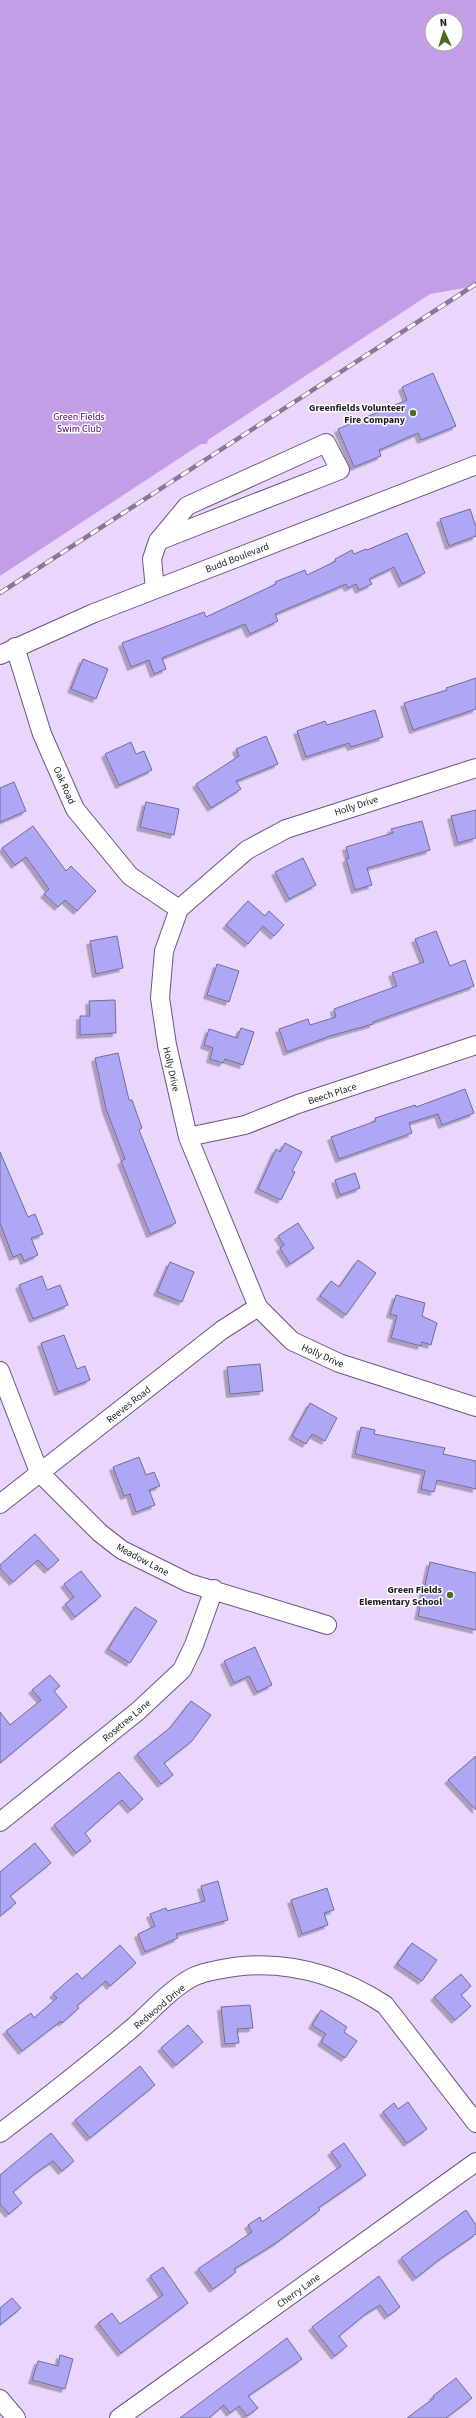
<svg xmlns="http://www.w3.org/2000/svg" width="476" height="2418" viewBox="0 0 476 2418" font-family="'Source Sans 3',sans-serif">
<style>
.green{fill:#c49de7;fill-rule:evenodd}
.building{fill:#aea7f5;stroke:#706c9b;filter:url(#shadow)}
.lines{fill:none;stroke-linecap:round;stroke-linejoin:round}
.minor-casing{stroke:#6c5681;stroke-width:20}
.minor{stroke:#fff;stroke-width:18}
.rail-casing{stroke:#887896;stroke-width:4.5}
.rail{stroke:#fff;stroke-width:3;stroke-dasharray:9;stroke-linecap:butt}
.poi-dot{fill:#4e6b1f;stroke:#fff;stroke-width:1.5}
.labels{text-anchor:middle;stroke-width:3;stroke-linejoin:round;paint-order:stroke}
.poi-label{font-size:10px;font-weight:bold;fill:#201628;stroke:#fff;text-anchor:end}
.park-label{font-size:10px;fill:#4e0077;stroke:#fff}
.street-label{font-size:10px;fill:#201628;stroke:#fff}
</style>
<defs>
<filter id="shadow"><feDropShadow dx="-3.5" dy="3.5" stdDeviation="0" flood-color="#0004"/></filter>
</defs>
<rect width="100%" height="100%" fill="#ead5fd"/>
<path class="green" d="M0 0H476V286L430 294 208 440 207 444H201L0 576ZM432 20H456V44H432Z"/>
<path class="building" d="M433 373 456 426 421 440 418 433 379 450 381 456 354 467 338 429 407 400 402 387Z
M470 509 476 527V536L449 546 440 519Z
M407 533 425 573 402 584 394 567 369 579 372 584 359 590 356 584 348 588 346 584 275 614 278 621 250 634 245 624 162 658 166 669 154 674 149 660 131 667 122 643 204 612 206 617 276 584 275 582 305 570 307 575 336 561 335 559 352 550 354 554 366 549 367 550Z
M83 659 108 669 96 699 71 689Z
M476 678V709L413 730 404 703 447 690 446 688Z
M375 710 383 737 351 747 349 743 306 757 297 731 325 721 327 725Z
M266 736 278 764 236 781 241 789 211 808 196 784 239 756 236 749Z
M131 742 136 754 144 751 152 770 119 785 105 754Z
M14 782 26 811 0 822V788Z
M146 802 179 809 174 835 140 827Z
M476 810V838L458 843 451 816Z
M422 821 430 850 367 868 372 885 355 890 346 859 349 858 346 847 393 833 391 829Z
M33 826 66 871 71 866 96 891 77 911 65 900 58 907 44 894 49 889 26 857 15 865 2 848Z
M303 858 316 885 289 899 275 872Z
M248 901 265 916 269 911 284 925 274 936 263 926 248 944 226 925Z
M436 931 450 966 465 960 474 986 373 1022V1024L330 1036 287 1052 279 1029 308 1019 310 1025 336 1017 334 1009 397 986 392 973 424 962 415 939Z
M117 936 123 968 96 974 90 941Z
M217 964 239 971 229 1002 207 995Z
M115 1000 116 1033 80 1035V1016H90L89 1001Z
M241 1028 254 1032 243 1065 225 1059 223 1063 210 1059 213 1048 204 1045 209 1029 237 1038Z
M118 1053 129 1100H132L142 1128 139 1130 176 1223 150 1234 121 1161 125 1159 106 1109 95 1058Z
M465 1089 474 1113 442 1125 438 1114 409 1123 412 1133 339 1159 331 1137 376 1121 375 1118 415 1105 416 1107Z
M285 1143 302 1152 292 1171 295 1172 281 1200 258 1189 276 1149 280 1152Z
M0 1152 28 1217 35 1214 43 1234 31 1238 38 1255 24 1261 21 1254 13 1257 0 1223Z
M355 1173 360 1188 340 1195 335 1180Z
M298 1223 314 1248 290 1264 280 1248 284 1245 278 1236Z
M358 1260 376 1273 346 1315 320 1296 331 1281 339 1287Z
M170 1262 194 1272 182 1302 157 1292Z
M42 1276 47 1290 60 1285 68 1305 33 1319 19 1285Z
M396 1295 425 1303 422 1316 437 1323 431 1345 422 1342 421 1346 391 1338 397 1316 390 1314Z
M64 1335 77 1369 85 1366 90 1380 58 1392 41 1343Z
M260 1364 263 1391 230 1394 227 1367Z
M310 1403 337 1418 325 1441 312 1434 306 1444 292 1436Z
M361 1427 375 1430 374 1434 445 1448 443 1454 476 1461V1489L437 1480 434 1492 421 1489 425 1471 355 1454Z
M139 1457 146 1475 154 1472 160 1486 149 1490 155 1505 136 1512 130 1494 124 1496 113 1467Z
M35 1534 59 1560 48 1570 38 1560 13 1582 0 1568V1565Z
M430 1562 476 1573V1630L418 1616Z
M81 1571 101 1596 75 1617 65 1604 74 1597 64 1584Z
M135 1607 157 1621 130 1663 108 1649Z
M255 1647 272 1685 257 1692 249 1676 234 1683 224 1661Z
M50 1675 60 1686 54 1691 67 1707 0 1763V1712L10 1725 41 1700 32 1690Z
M191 1701 211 1715 192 1741 164 1763 173 1775 161 1784 137 1754 171 1727Z
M476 1756V1810L448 1780Z
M119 1772 143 1799 131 1810 122 1800 85 1833 91 1841 76 1853 54 1825Z
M35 1843 51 1863 10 1896 16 1903 0 1916V1872Z
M218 1881 228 1920 176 1934 178 1938 145 1952 138 1934 155 1926 150 1914 166 1908 167 1911 205 1901 201 1886Z
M327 1888 334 1910 324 1913 328 1925 302 1934 291 1900Z
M412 1943 437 1960 422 1981 397 1964Z
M120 1945 136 1963 110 1986 106 1981 77 2006 79 2008 62 2023 61 2021 22 2051 6 2031 31 2013 34 2018 57 1998 53 1994 77 1973 82 1979Z
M461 1974 471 1986 461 1995 471 2006 455 2020 434 1997Z
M250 2005 253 2028 237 2029 239 2043 225 2044 221 2007Z
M321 2010 347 2027 344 2032 357 2041 345 2058 321 2042 326 2034 312 2025Z
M188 2025 203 2042 176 2065 161 2048Z
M140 2066 155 2085 90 2138 75 2120Z
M408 2102 427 2129 407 2143 383 2112 394 2103 398 2109Z
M51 2133 74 2161 62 2171 53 2161 37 2172 13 2192 22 2203 9 2214 0 2204V2175Z
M344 2143 366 2175 318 2208 320 2210 276 2243 234 2269 236 2272 213 2289 198 2269 252 2232 248 2225 260 2217 262 2222 341 2166 331 2152Z
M466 2210 476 2225V2234L440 2259 416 2278 401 2258Z
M163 2267 188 2303 121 2353 98 2323 112 2313 120 2324 163 2295 150 2276Z
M379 2276 400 2307 388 2316 380 2305 367 2313 339 2336 347 2346 335 2356 312 2327Z
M12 2298 21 2308 0 2325V2308Z
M287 2338 302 2359 248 2396 258 2408 247 2416 239 2406 230 2413 224 2405 209 2418H180Z
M60 2355 73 2359 65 2389 32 2380 38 2361 58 2366Z
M456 2378 472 2398 446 2418H407L434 2398 433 2396Z"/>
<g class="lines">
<g class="minor-casing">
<path id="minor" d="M155 589 152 559 158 541 340 470 326 443 187 506 158 541
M15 647 42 734 75 809 130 876 179 909
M0 655 94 613 476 465
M476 768 286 829 247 850 179 909 164 951 160 998 167 1045 188 1137 258 1307 292 1341 339 1363 476 1407
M188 1137 245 1125 298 1104 476 1045
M0 1371 39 1472 100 1533 122 1550 189 1583 327 1625
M0 1504 222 1330 258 1307
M0 1822 138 1711 182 1670 194 1645 214 1589
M0 2133C44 2100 88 2065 130 2030 150 2013 170 1989 193 1977 205 1971 221 1969 234 1967 289 1960 339 1975 385 2005L476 2123
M0 2399 16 2418
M119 2418 476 2162"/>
</g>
<use href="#minor" class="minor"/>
<g class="rail-casing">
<path id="rail" d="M0 593 476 284"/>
</g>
<use href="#rail" class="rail"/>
</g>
<g class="poi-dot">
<circle cx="413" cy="413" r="4"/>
<circle cx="450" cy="1595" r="4"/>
</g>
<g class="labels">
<g class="poi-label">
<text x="405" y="411">Greenfields Volunteer<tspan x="405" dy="12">Fire Company</tspan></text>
<text x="442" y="1593">Green Fields<tspan x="442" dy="12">Elementary School</tspan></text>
</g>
<g class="park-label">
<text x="79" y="420">Green Fields<tspan x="79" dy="12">Swim Club</tspan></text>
</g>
<g class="street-label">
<text transform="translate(237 557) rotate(-21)" y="4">Budd Boulevard</text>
<text transform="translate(65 785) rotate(66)" y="4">Oak Road</text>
<text transform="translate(356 805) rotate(-18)" y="4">Holly Drive</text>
<text transform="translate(172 1069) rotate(77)" y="4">Holly Drive</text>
<text transform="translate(332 1093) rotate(-18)" y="4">Beech Place</text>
<text transform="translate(323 1355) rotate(24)" y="4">Holly Drive</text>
<text transform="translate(128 1404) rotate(-38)" y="4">Reeves Road</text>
<text transform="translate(143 1559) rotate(28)" y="4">Meadow Lane</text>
<text transform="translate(126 1720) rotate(-40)" y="4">Rosetree Lane</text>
<text transform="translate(159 2006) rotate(-40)" y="4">Redwood Drive</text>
<text transform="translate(298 2290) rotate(-36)" y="4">Cherry Lane</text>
</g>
</g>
<g transform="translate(444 32) rotate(356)"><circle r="19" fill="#ffffff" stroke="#a6a2a9"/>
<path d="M0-3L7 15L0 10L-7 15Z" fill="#4e6b1f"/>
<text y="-6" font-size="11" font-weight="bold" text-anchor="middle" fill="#201628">N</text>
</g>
</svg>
